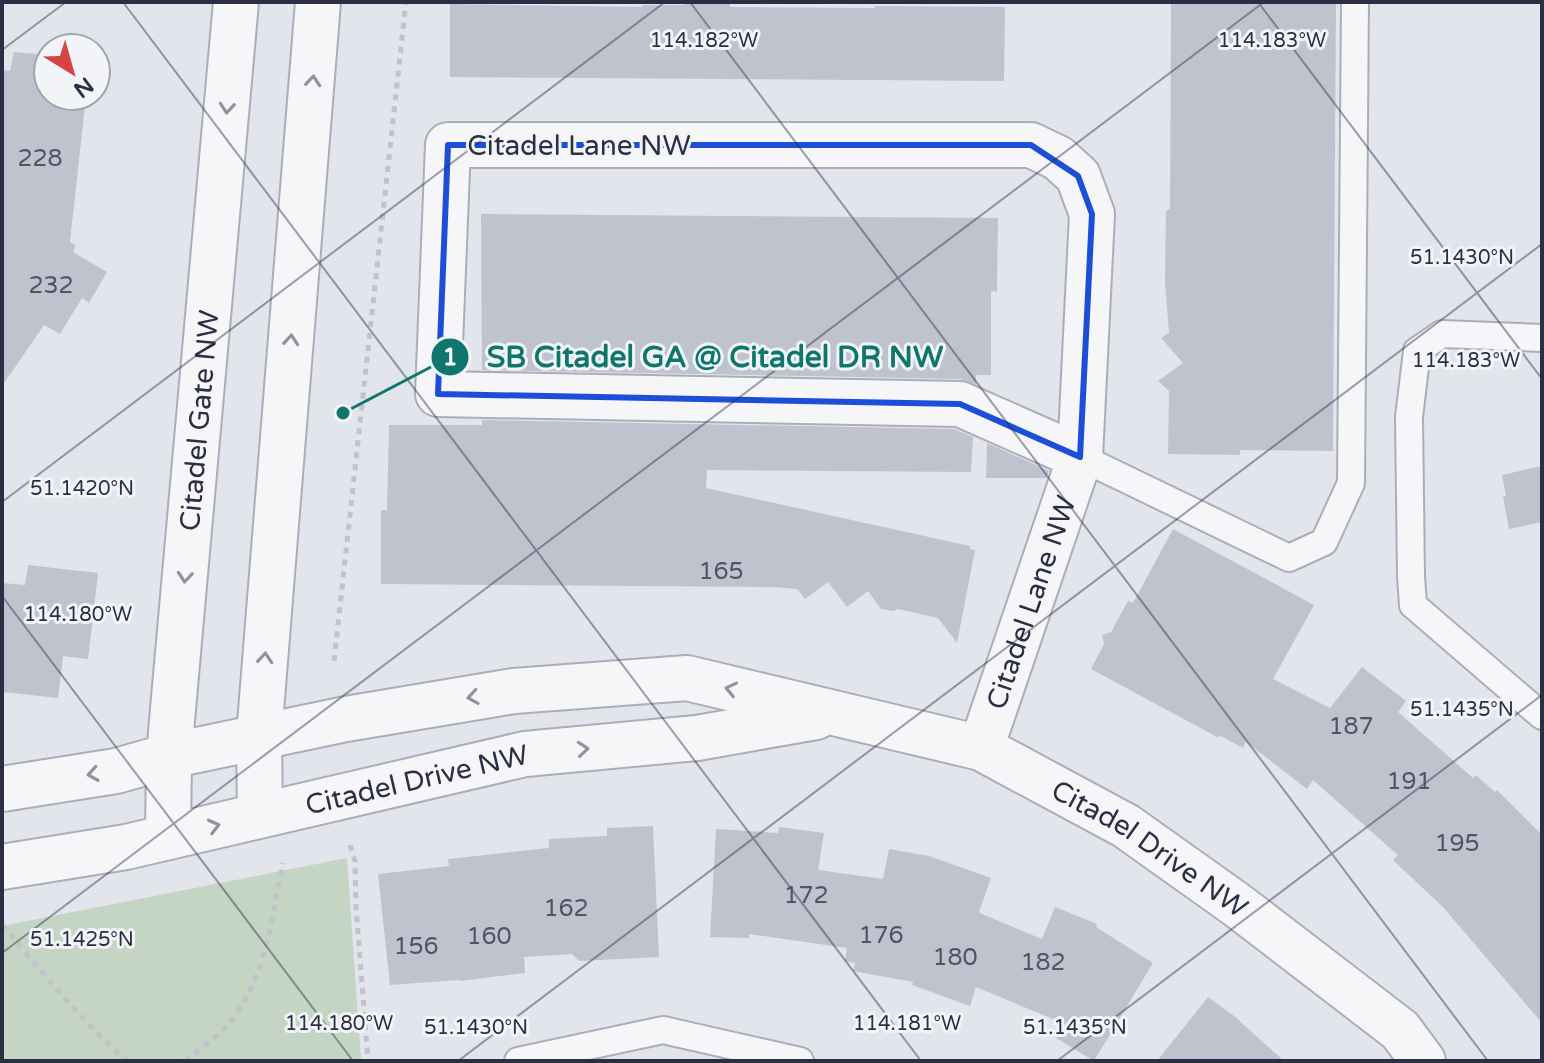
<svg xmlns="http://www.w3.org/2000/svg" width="1544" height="1063" viewBox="0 0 1544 1063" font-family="'Varela Round',sans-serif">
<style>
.green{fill:#c5d5c3}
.building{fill:#bfc3ce}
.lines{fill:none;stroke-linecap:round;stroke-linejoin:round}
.service-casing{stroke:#abaeb9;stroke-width:30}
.minor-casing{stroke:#abaeb9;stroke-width:48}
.tertiary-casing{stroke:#abaeb9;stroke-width:48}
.path{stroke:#c1c2ca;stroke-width:5;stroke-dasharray:6 6;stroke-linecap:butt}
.service{stroke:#f6f6f9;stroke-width:26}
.minor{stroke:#f6f6f9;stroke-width:44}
.tertiary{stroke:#f6f6f9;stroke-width:44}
.oneway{stroke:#90929e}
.marked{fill:none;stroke:#1d4ed8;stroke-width:6;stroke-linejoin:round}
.ticks{fill:none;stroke:#2a2f44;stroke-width:2;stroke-opacity:0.45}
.labels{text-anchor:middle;stroke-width:6;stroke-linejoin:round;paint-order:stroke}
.number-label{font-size:24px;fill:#4f5466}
.street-label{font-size:28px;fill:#2a2f44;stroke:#f2f4f8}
.ticks-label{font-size:20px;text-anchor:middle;fill:#2a2f44;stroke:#f2f4f8;stroke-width:6;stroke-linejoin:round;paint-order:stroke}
.leader{fill:none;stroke:#0f766e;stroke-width:3}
.callout-dot{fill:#0f766e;stroke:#f2f4f8;stroke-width:3}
.mark-label{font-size:24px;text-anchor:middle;font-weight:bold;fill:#fff}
.callout-label{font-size:30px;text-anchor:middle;font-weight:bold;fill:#0f766e;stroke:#f2f4f8;stroke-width:6;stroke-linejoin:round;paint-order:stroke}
</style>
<rect width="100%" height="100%" fill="#e2e5eb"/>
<path class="green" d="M347 858 361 1061H2V926Z"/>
<path class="building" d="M685 2H730V7L875 8V6L1005 7 1004 81 450 77V4L642 7V5H684Z
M1171 2H1336L1333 451 1240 450V455L1168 454 1169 391 1158 381 1183 363 1161 338 1169 333 1165 283 1166 211 1170 209Z
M14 52 48 55V96H86L70 242 76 245 73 252 107 272 89 303 82 298 60 334 44 325 2 386V70L10 71Z
M481 214 998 218 997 292 991 291V375H976V384L960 379 482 370Z
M482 420 954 429 973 437 971 472 707 470 706 488 970 546V549L975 550 957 643 938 618 898 609 893 611 881 609 868 591 847 607 828 582 805 599 797 589 773 587 381 584V510H387L389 425H482Z
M987 443 1049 471 1046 478H986Z
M1542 466V522L1509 529 1503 497 1506 496 1502 475Z
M1173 529 1314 605 1273 679 1330 708 1362 667 1406 701 1398 712 1473 778 1476 775 1495 792 1497 790 1542 835V1023L1443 907 1393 860 1398 855 1313 780 1307 789 1246 742 1243 748 1221 736 1217 737 1091 669 1104 644 1102 635 1111 632 1128 601 1133 603Z
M28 565 98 573 88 659 63 656 58 698 2 692V583L25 585Z
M653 826 659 957 579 961 572 954 524 957 525 973 460 981V980L390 985 378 874 449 866 448 859 549 848V839L607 836V828Z
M779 827 824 833 818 870 883 879 889 849 929 856 991 878 979 912 982 914 1042 939 1055 907 1097 924 1096 927 1153 963 1094 1061 1056 1038 1065 1024 976 987 970 1006 912 985 913 982 853 971 855 963 845 961 847 948 749 934V938L710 937 716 829 778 833Z
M1208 997 1234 1016 1284 1061H1157Z"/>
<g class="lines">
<g class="service-casing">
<path id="service" d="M1542 338 1442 334 1417 351 1409 417 1411 576 1413 605 1542 716
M1080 457 1289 558 1324 542 1351 483 1355 2
M518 1061 663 1030 800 1061"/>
</g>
<g class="minor-casing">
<g id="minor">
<path id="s1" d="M981 748 1080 457 1092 214 1078 176 1058 158 1031 145H448L438 394 960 404 1080 457"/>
</g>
</g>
<g class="tertiary-casing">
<g id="tertiary">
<path id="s2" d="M2 789 116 771 169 756 346 719 514 691 687 678 981 748 1126 826 1237 905 1400 1030 1423 1061"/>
<path d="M260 815 259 736 318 2"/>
<path id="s3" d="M168 837 169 756 173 709 236 2"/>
<path id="s4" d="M2 867 126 847 525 754 697 738 816 717"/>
</g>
</g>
<path class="path" d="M334 661 406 2
M350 845 355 861 356 907 368 1061
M2 925C42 972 81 1020 127 1061
M185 1061C200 1048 220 1036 232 1020 266 975 272 916 283 863"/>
<use href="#service" class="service"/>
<use href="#minor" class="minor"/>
<use href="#tertiary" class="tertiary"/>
</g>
<defs><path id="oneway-chevron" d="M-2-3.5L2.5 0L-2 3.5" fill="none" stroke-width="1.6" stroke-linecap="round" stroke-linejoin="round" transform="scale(2)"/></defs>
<g class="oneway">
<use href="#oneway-chevron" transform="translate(313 81) rotate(-85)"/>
<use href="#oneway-chevron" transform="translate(227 108) rotate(95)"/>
<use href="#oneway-chevron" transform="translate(291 340) rotate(-85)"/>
<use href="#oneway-chevron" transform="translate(185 577) rotate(95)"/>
<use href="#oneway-chevron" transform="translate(265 658) rotate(-85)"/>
<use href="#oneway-chevron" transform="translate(731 689) rotate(-167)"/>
<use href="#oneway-chevron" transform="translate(473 697) rotate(171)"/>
<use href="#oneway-chevron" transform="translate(583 749) rotate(-5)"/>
<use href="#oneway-chevron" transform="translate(93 774) rotate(171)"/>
<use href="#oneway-chevron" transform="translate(214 826) rotate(-14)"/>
</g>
<path class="marked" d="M448 145H1031L1078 176 1092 214 1080 457 960 404 438 394Z"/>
<path class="ticks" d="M123 2 921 1061M690 2 1488 1061M1258 2 1542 379M2 50 66 2M2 502 665 2M2 596 353 1061M2 953 1264 2M458 1061 1542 244M1057 1061 1542 695"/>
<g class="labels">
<g class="number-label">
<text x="40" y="166">228</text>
<text x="51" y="293">232</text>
<text x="721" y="579">165</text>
<text x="1351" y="734">187</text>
<text x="1409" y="789">191</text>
<text x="1457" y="851">195</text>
<text x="806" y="903">172</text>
<text x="566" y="916">162</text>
<text x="881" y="943">176</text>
<text x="489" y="944">160</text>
<text x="416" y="954">156</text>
<text x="955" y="965">180</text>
<text x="1043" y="970">182</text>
</g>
<g class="street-label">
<text x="579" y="155">Citadel Lane NW</text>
<text dy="10" stroke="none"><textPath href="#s3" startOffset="418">Citadel Gate NW</textPath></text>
<text dy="10" stroke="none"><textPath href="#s1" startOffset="154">Citadel Lane NW</textPath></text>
<text dy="10" stroke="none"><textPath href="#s4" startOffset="424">Citadel Drive NW</textPath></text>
<text dy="10" stroke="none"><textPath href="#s2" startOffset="1194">Citadel Drive NW</textPath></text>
</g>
</g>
<g class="ticks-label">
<text x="704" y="47">114.182°W</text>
<text x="1272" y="47">114.183°W</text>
<text x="1462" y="264">51.1430°N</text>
<text x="1466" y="367">114.183°W</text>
<text x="82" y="495">51.1420°N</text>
<text x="78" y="621">114.180°W</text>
<text x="1462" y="716">51.1435°N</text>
<text x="82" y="946">51.1425°N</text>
<text x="339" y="1030">114.180°W</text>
<text x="907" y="1030">114.181°W</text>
<text x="476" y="1034">51.1430°N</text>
<text x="1075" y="1034">51.1435°N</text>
</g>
<path class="leader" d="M343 413L450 357"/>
<g class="callout-dot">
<circle cx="343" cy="413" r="8"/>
<circle cx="450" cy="357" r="20"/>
</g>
<g class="mark-label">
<text x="450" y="365">1</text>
</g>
<g class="callout-label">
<text x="715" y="367">SB Citadel GA @ Citadel DR NW</text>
</g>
<rect width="1544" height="1063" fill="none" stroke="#2a2f44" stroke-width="8"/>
<g transform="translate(72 72) rotate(143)"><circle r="38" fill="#f2f4f8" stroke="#a2a5b0" stroke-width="2"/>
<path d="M0-6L14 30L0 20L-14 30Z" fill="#d44444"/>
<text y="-12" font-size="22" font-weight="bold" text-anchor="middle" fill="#2a2f44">N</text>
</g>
</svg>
